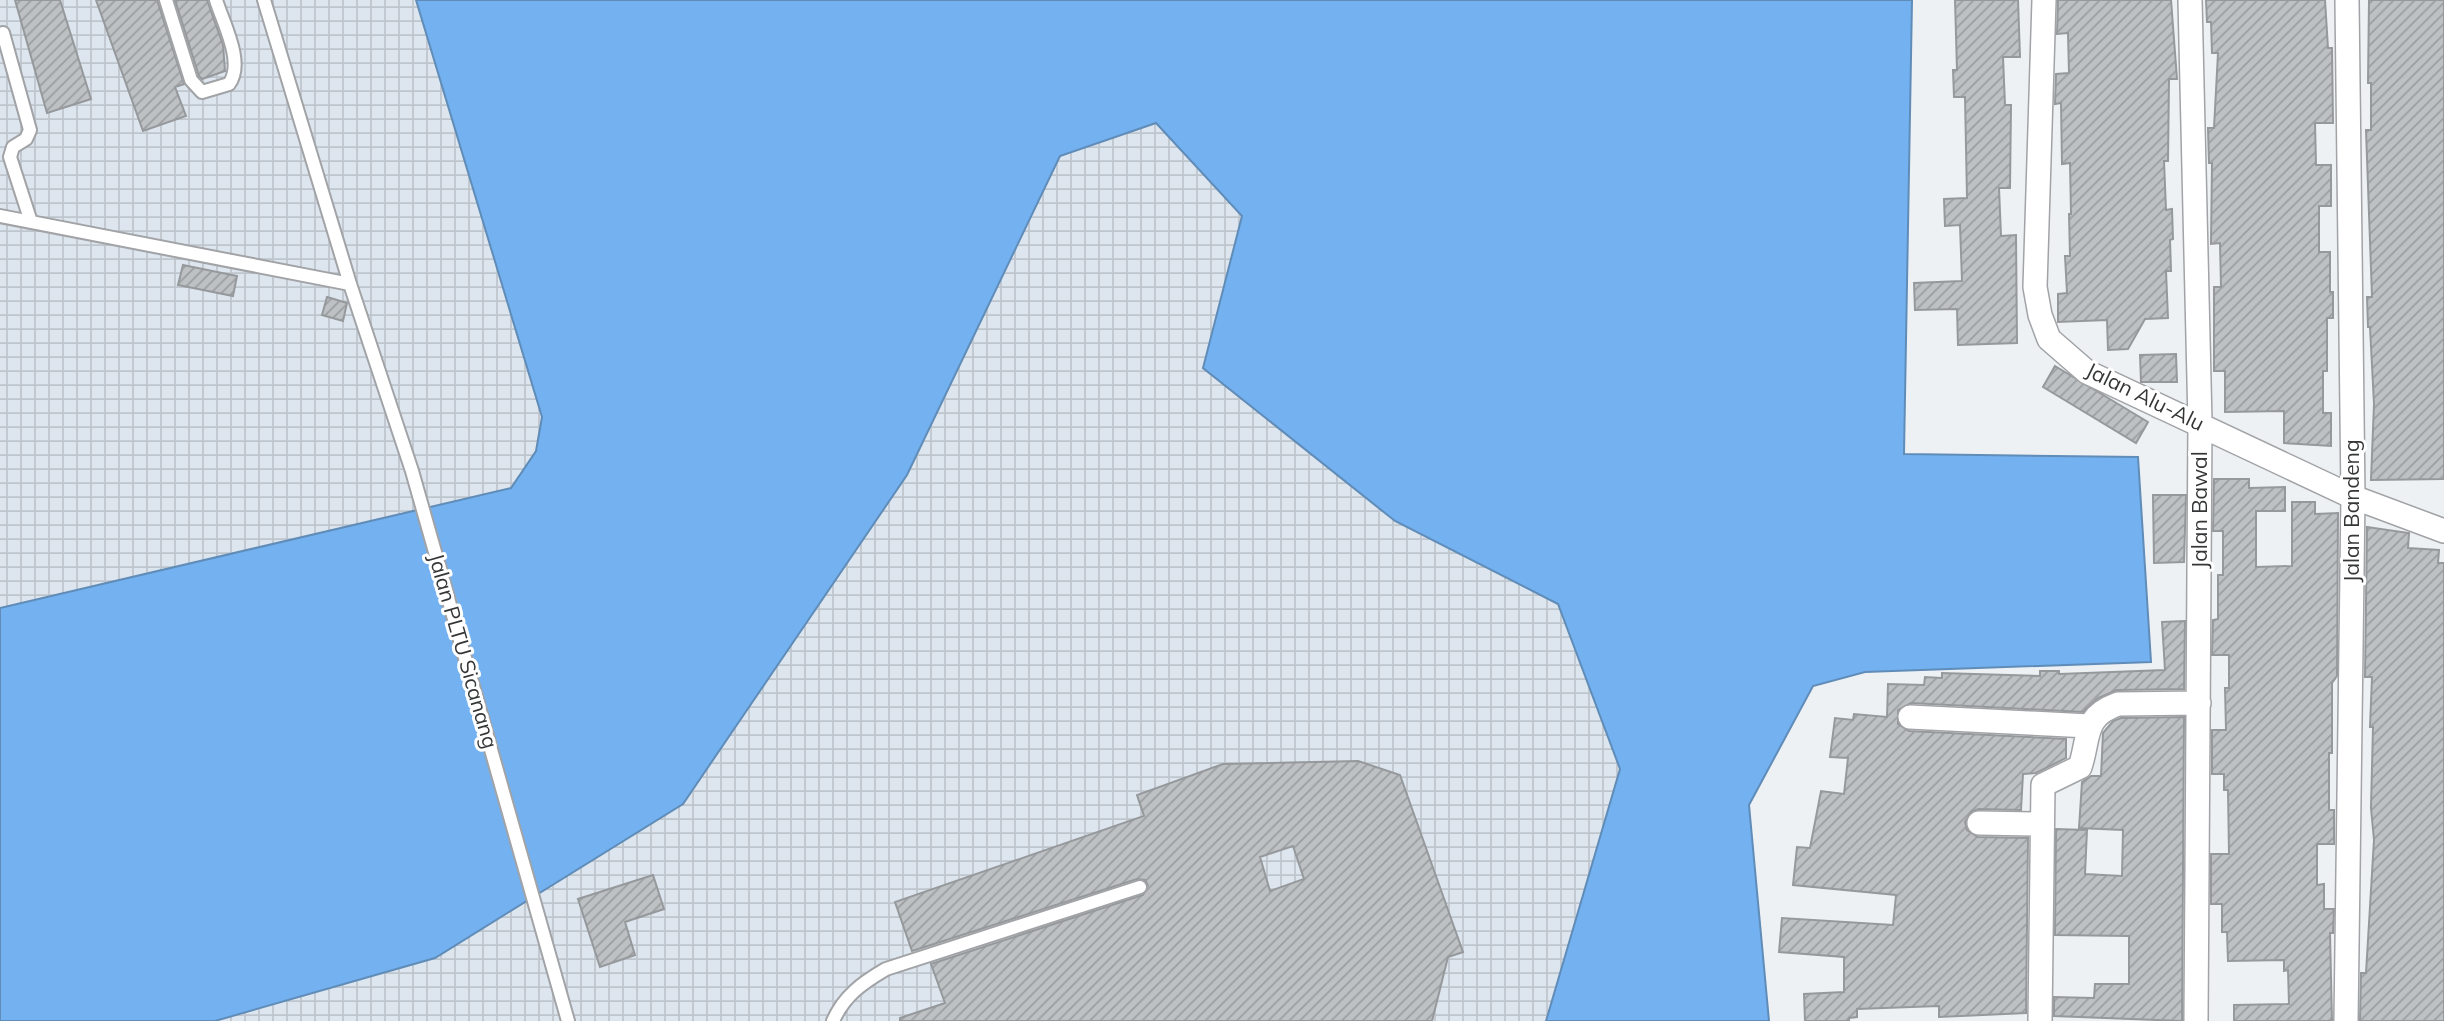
<svg xmlns="http://www.w3.org/2000/svg" width="2444" height="1021" viewBox="0 0 2444 1021" font-family="Mulish,sans-serif">
<style>
.industrial{fill:url(#industrial-grid)}
.water{fill:#73b1f0;stroke:#608cb8;stroke-width:2}
.building{fill:url(#building-hatch);stroke:#96999c;stroke-width:2;fill-rule:evenodd}
.lines{fill:none;stroke-linecap:round;stroke-linejoin:round}
.lane-casing{stroke:#a1a3a6;stroke-width:16}
.street-casing{stroke:#a1a3a6;stroke-width:26}
.lane{stroke:#fff;stroke-width:12}
.street{stroke:#fff;stroke-width:23}
.labels{text-anchor:middle;stroke-width:6;stroke-linejoin:round;paint-order:stroke}
.street-label{font-size:21px;fill:#353637;stroke:#fff}
</style>
<defs>
<pattern id="industrial-grid" width="8" height="8" patternUnits="userSpaceOnUse" patternTransform="scale(1.75)"><rect width="8" height="8" fill="#dde5ee"/><path d="M0 4h8M4 0v8" fill="none" stroke="#bec5cd"/></pattern>
<pattern id="building-hatch" width="6" height="6" patternUnits="userSpaceOnUse" patternTransform="scale(1.75)"><rect width="6" height="6" fill="#bec1c4"/><path d="M-1 1l2-2M0 6l6-6M5 7l2-2" fill="none" stroke="#9b9ea0"/></pattern>
</defs>
<rect width="100%" height="100%" fill="#eef1f4"/>
<path class="industrial" d="M0 0H416L542 417 536 451 511 488 0 608Z
M1194 63 1594 582 1660 832 1617 1021H0L1024 115Z"/>
<path class="water" d="M416 0H1912L1904 454 2138 457 2151 662 1865 672 1813 686 1749 805 1769 1021H1546L1620 769 1558 604 1395 521 1203 368 1242 216 1156 123 1060 156 907 475 683 804 435 958 215 1021H0V608L511 488 536 451 542 417Z"/>
<path class="building" d="M15 0H60L91 99 47 113Z
M96 0H157L184 84 175 87 186 116 143 131Z
M175 0H207L223 45 225 71 202 79 199 76Z
M1955 0H2018L2020 57H2003L2005 105H2011L2010 188H1999L2001 236 2016 235 2017 343 1958 345 1957 309 1915 310 1914 283 1962 281 1960 225 1945 226 1944 199 1967 198 1965 97H1954L1953 70H1957Z
M2058 0H2171L2177 79H2169L2168 161H2164L2166 210 2172 209 2173 239 2170 240 2171 271H2166L2168 318 2145 319 2128 349 2108 350 2107 320 2058 322V294L2067 293 2065 256H2070L2069 214H2071L2070 163 2062 164 2061 103 2055 104 2056 74 2069 73 2068 33 2057 34Z
M2206 0H2325L2328 48H2332L2333 123H2315L2316 165H2331V206H2319V252H2330V292H2333V318H2327V371H2323V413H2331V446L2284 443V411L2225 412V371H2214V287H2221L2220 243 2211 244 2212 163H2209L2208 128H2214L2218 53H2212L2211 22H2207Z
M2369 0H2444V479L2371 480 2374 404 2370 327H2368L2367 297H2372L2366 130H2371V83H2368Z
M183 265 237 276 233 296 178 285Z
M327 297 347 303 343 321 322 315Z
M2176 354 2177 382H2141L2140 355Z
M2055 366 2148 422 2136 443 2043 387Z
M2214 479H2249V488L2285 487V511H2256V567L2292 566V502H2315V514L2338 513 2337 676 2332 683V753H2329V810H2334V844H2317V885L2324 884V909H2334L2333 933H2330L2332 1021H2234V1005L2289 1004 2288 970 2284 971V960L2228 961 2227 932H2222V904H2211V854H2229L2228 790H2224V774H2212V730H2226L2225 688H2229V655H2212L2213 620 2218 619V575H2223V531H2213Z
M2153 495H2186L2184 562 2154 563Z
M2367 527 2409 533 2408 548 2439 550 2438 563H2444V1021H2360L2361 973H2366L2374 840 2371 808 2373 727H2370L2372 677H2365Z
M2185 621 2184 689 2117 690 2098 698 2083 712 1911 703 1898 710V724L1909 731 2066 739V758L2036 773 2023 774 2021 810 1979 809 1972 811 1965 822 1967 830 1978 837 2028 838 2026 1013 1939 1017V1006L1857 1009V1017L1849 1018V1021H1805L1804 994 1844 992V957L1779 952 1782 918 1893 925 1896 895 1793 885 1797 847 1810 848 1821 791 1844 794 1848 758 1830 757 1835 718 1853 720 1854 714 1887 717 1888 684 1924 685 1925 677 1942 678V673L2040 676V671H2059V674L2165 670 2162 622Z
M2184 717 2182 1021 2054 1016V997L2094 998 2095 984H2129V936L2055 935 2056 829 2087 830 2085 874 2122 876 2123 830 2079 828 2082 782 2091 776H2101L2103 733 2113 721 2121 718Z
M1358 761 1400 775 1463 952 1448 957 1432 1021H900V1018L945 1003 931 964 1143 895 1148 885 1145 880 1137 879 912 951 895 902 1144 816 1137 795 1223 764ZM1293 846 1304 879 1270 891 1260 857Z
M653 875 664 909 625 922 635 955 600 967 578 899Z"/>
<g class="lines">
<g class="lane-casing">
<path id="lane" d="M166 0 191 80 202 92 229 84C245 63 223 23 216 0
M264 0 350 284 412 471 568 1021
M3 33 30 130 26 139 13 147 10 157 31 222
M0 216 350 284
M833 1021C844 996 862 983 886 969L1140 887"/>
</g>
<g class="street-casing">
<path id="street" d="M2044 0 2035 287 2040 315 2049 339 2087 372 2353 497 2444 531
M2190 0 2200 423 2196 1021
M1910 717 2089 726
M1979 823 2041 824
M2040 1021 2043 785 2080 767C2090 737 2082 717 2118 704L2199 703
M2346 1021 2353 497 2347 0"/>
</g>
<use href="#lane" class="lane"/>
<use href="#street" class="street"/>
</g>
<g class="labels">
<g class="street-label">
<text transform="translate(2145 397) rotate(26)" y="7">Jalan Alu-Alu</text>
<text transform="translate(2200 510) rotate(-90)" y="7">Jalan Bawal</text>
<text transform="translate(2352 511) rotate(-90)" y="7">Jalan Bandeng</text>
<text transform="translate(463 651) rotate(74)" y="7">Jalan PLTU Sicanang</text>
</g>
</g>
</svg>
